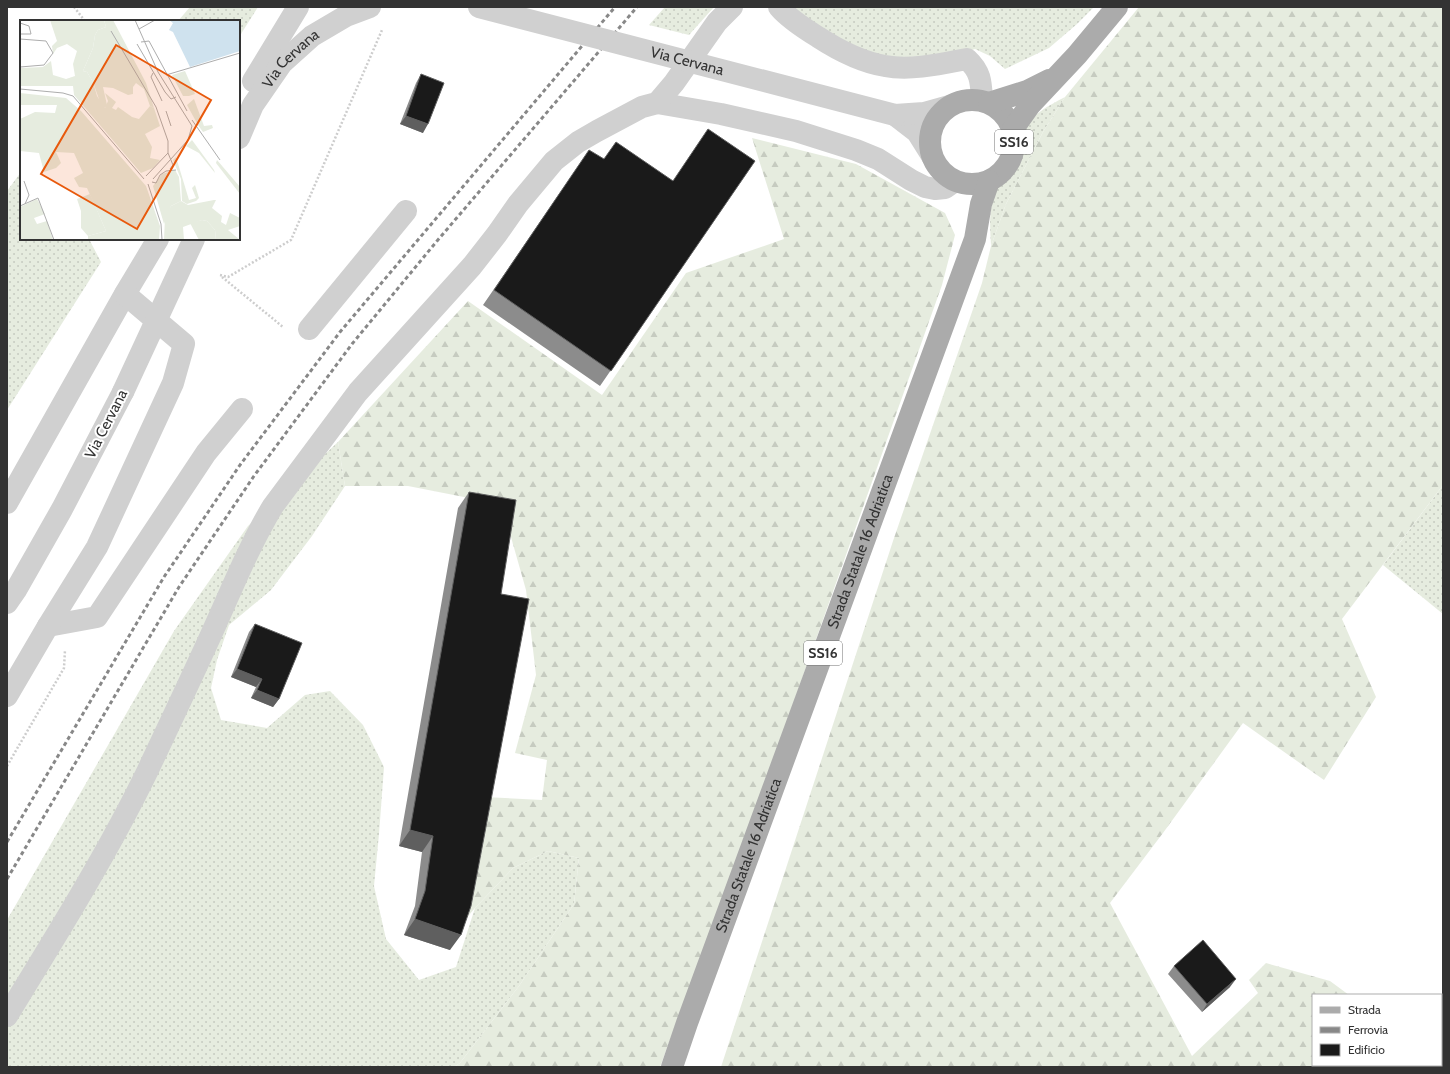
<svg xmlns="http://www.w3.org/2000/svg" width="1450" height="1074" viewBox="0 0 1450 1074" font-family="Cabin,sans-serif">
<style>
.grass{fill:url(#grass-dots)}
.forest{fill:url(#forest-firs)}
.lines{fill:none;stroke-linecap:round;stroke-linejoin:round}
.path{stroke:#cdcdcd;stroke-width:2.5;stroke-dasharray:2 2;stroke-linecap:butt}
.minor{stroke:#d0d0d0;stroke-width:22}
.major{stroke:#ababab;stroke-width:22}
.rail{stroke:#888;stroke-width:3;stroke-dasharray:4 3;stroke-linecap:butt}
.minor-bridge{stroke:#d0d0d0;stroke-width:22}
.wall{fill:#8c8c8c}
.shaded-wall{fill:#5f5f5f}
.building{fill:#1a1a1a;stroke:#5f5f5f}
.labels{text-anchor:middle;stroke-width:4;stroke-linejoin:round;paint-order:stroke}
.shield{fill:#fff;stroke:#707070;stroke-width:1}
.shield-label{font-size:14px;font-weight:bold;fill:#333}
.street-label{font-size:15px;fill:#333;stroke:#fff}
.inset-road{fill:none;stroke:#adadad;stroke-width:1}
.view{fill:#e8590c;fill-opacity:0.15;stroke:#e8590c;stroke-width:2}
.inset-edge{fill:none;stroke:#333;stroke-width:2}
</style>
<defs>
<pattern id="grass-dots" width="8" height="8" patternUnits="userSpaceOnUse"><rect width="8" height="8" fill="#e6ecdf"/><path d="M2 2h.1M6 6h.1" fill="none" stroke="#c6cbc0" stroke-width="1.8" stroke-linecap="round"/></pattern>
<pattern id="forest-firs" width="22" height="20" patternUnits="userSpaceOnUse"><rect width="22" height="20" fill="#e6ecdf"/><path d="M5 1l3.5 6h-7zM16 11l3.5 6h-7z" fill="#c6cbc0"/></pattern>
</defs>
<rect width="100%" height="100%" fill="#fff"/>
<path class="grass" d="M190 7H258L239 37V21H178Z
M665 7H714L689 35 649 25Z
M784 7H1094L1077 24 1049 48 1005 69 990 56 975 49 955 56 865 58Z
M1065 97 1043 132 1006 204 991 246C990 227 988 204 998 185 1002 178 1012 174 1016 165 1018 160 1020 155 1021 150 1022 144 1020 137 1022 132 1030 115 1050 105 1065 97Z
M21 172V239H89L101 262 7 410V191Z
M338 442 345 486 312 536 271 590 229 625 217 660 211 688 221 720 267 728 305 695 330 691 363 725 384 767 379 834 374 886 386 939 419 980 456 967 475 908 513 868 548 851 579 858 574 904 519 986 460 1063 454 1067H7V920L174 631 248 526Z
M1443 485V614L1383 565Z"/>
<path class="forest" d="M1139 7H1443V485L1342 619 1376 697 1324 780 1243 723 1163 833 1110 903 1192 1056 1258 993 1249 980 1266 963 1330 981 1349 995H1313V1065H1422L1423 1066 721 1067 893 541 982 283 991 246 1006 204 1043 132 1065 97Z
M752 138 856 164 945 213 955 235 942 285 782 735 660 1067H454L460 1063 519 986 574 904 579 858 548 851 513 868 475 908 458 928 484 797 542 800 547 760 515 753 536 675 526 590 505 516 464 497 408 486H345L338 442 468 301 602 395 686 273 784 239Z"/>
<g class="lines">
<path class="path" d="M74 7 85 21
M220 275 228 277 291 240 382 30
M222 277 283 327
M7 766 64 668 65 650"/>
<g class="minor">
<path d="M779 7C789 19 805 29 818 37 838 50 861 62 885 66 910 71 941 64 967 59 981 72 981 82 982 100"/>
<path d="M253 81 298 7"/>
<path d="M657 103 721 114 796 131 856 150 878 159 911 180 925 187 935 189 945 188 955 181"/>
<path d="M895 115 917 132 932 156"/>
<path d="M895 115 924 113 949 106"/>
<path id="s1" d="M239 138 253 105 282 63 312 36 346 16 370 7"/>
<path d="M309 329 406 211"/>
<path d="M7 503 125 294 158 239"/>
<path d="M7 603 16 590 62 509 123 392"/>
<path d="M48 626 97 617 206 453 242 409"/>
<path d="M7 696 48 626 97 547 173 383 184 344 125 294"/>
<path d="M7 1016C56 936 106 856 147 772 170 723 193 675 215 626 233 586 250 544 273 506L358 392 472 266 497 234 518 204 554 161 578 142 597 131 642 107 657 103 674 83 717 22 732 7"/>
</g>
<g class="major">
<circle cx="972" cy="142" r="42"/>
<path d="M989 103 1027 91 1049 80"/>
<path d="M1013 129 1030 105 1077 55 1117 7"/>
<path id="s2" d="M672 1067 687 1023 975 239 981 204 989 181"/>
</g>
<path class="rail" d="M7 842 164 577 240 465 340 332 615 7
M7 879 179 587 254 476 352 344 437 241 637 7"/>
<g class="minor-bridge">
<path id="s3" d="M479 7 895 115"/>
<path d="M123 392 194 239"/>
</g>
</g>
<path class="wall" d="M421 74 423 133 400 124 416 83Z
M604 159 673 181 755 161 600 386 483 305 579 165Z
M469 492 501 594 450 950 404 935 415 906 422 852 399 846 458 508Z
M255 624 279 699 273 707 251 698 256 687 231 677 249 632Z
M1174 966 1230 987 1202 1012 1168 974Z"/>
<path class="shaded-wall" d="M406 116 428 124 423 133 400 124Z
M237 669 262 679 256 687 231 677Z
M257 690 279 699 273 707 251 698Z
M410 830 433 836 422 852 399 846Z
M415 919 461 935 450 950 404 935Z
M1236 979 1230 987 1202 1012 1207 1004Z"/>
<path class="building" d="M421 74 444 83 428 124 406 116Z
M708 129 755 161 611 371 494 290 589 150 604 159 616 142 673 181Z
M469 492 516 500 501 594 529 599 471 906 461 935 415 919 425 891 433 836 410 830Z
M255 624 302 643 279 699 257 690 262 679 237 669Z
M1203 940 1236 979 1207 1004 1174 966Z"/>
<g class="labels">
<g class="shield">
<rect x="995" y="130" width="38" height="24" rx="3"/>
<rect x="804" y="641" width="38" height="24" rx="3"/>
</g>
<g class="shield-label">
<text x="1014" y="147">SS16</text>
<text x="823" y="658">SS16</text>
</g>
<g class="street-label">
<text dy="5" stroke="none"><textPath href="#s1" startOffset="96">Via Cervana</textPath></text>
<text dy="5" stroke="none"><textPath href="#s3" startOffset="215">Via Cervana</textPath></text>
<text transform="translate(106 424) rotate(-63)" y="5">Via Cervana</text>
<text dy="5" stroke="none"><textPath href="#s2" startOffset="549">Strada Statale 16 Adriatica</textPath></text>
<text dy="5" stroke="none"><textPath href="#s2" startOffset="225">Strada Statale 16 Adriatica</textPath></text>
</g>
</g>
<g transform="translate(20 20)">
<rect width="220" height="220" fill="#fff"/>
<path d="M84 0H93L126 63 134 88 130 86 124 69 116 63 113 67V74L108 75 93 68 83 67 87 85 85 88 81 85 73 62 67 52 63 51 73 28 75 15 78 10 86 7ZM165 51 175 74 169 76H163L152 55ZM174 79 184 106 192 105 193 108 183 112 178 105 167 85ZM172 120 194 150 195 153 179 133 166 126ZM156 137 169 180 176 178 172 168 175 165 179 178 176 181 167 184 162 181 161 159 153 140ZM197 140 220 167V174L196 143ZM155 150 159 157 161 181 151 186 144 204 133 166 142 154ZM70 174 86 211 68 216 61 208V191L57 179ZM17 179 25 194 14 198 17 204 27 201 33 220H0V187ZM182 200 187 201 195 210 196 220H179L170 203Z" fill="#e6ecdf"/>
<path d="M30 0H84L86 7 78 10 75 15 73 28 63 51 67 52 73 62 77 76 85 88 88 81 85 73 96 82 92 88 96 90 98 87 112 97 119 99 130 86 134 88 140 106 125 114 132 127 130 138 140 140 133 148 121 153 54 75 53 66H0V48L23 47 31 41 33 55 46 59 55 56 53 44 57 31 47 24 37 28 33 34 32 26 37 21ZM0 73 46 78 61 91 126 166 140 206 139 220H68V216L86 211 67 168 59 167 54 158 63 153 54 133 36 132 41 143 36 148 24 152 19 133 0 131V99L15 92 35 93 37 85H0ZM194 180H196L192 188 202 196 201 202 206 205 210 193 220 198V206L208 210 220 220H196L195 210 187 201 182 200 163 207 164 220H144L145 197 151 186 161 181 168 185Z" fill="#e6ecdf"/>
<path d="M149 0H220V31L170 47 153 12 149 10 153 3Z" fill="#cfe2ee"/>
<path class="inset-road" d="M115 0 138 52 172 106 168 120 133 159M0 3 9 6 11 14H0M119 9 135 0M91 11 136 87 148 121V133L153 145 150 149M0 19 26 21 33 33 24 45 0 47M121 22 129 21 167 91M117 24 145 72 151 79 156 77M133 53 131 57 142 81M146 55 220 33M0 69 43 73 53 76 124 159M146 91 151 106M172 100 200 140M126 156 148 133M4 161 9 175 5 184M132 162 136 163 140 155 146 151 156 150M128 164 141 204 142 220M0 186 18 178 34 220"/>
<path class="view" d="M96 25 191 80 117 209 21 154Z"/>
<rect width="220" height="220" class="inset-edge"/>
</g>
<rect width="1450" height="1074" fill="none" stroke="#333333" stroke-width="16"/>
<rect x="1312" y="994" width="130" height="72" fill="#ffffff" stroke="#adadad"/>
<rect x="1320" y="1007" width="20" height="6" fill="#ababab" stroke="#adadad"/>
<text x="1348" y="1014" font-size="12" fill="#333333">Strada</text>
<rect x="1320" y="1027" width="20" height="6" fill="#888888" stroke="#adadad"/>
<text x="1348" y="1034" font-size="12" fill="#333333">Ferrovia</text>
<rect x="1320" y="1044" width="20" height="12" fill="#1a1a1a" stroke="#adadad"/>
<text x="1348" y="1054" font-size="12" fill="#333333">Edificio</text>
</svg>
